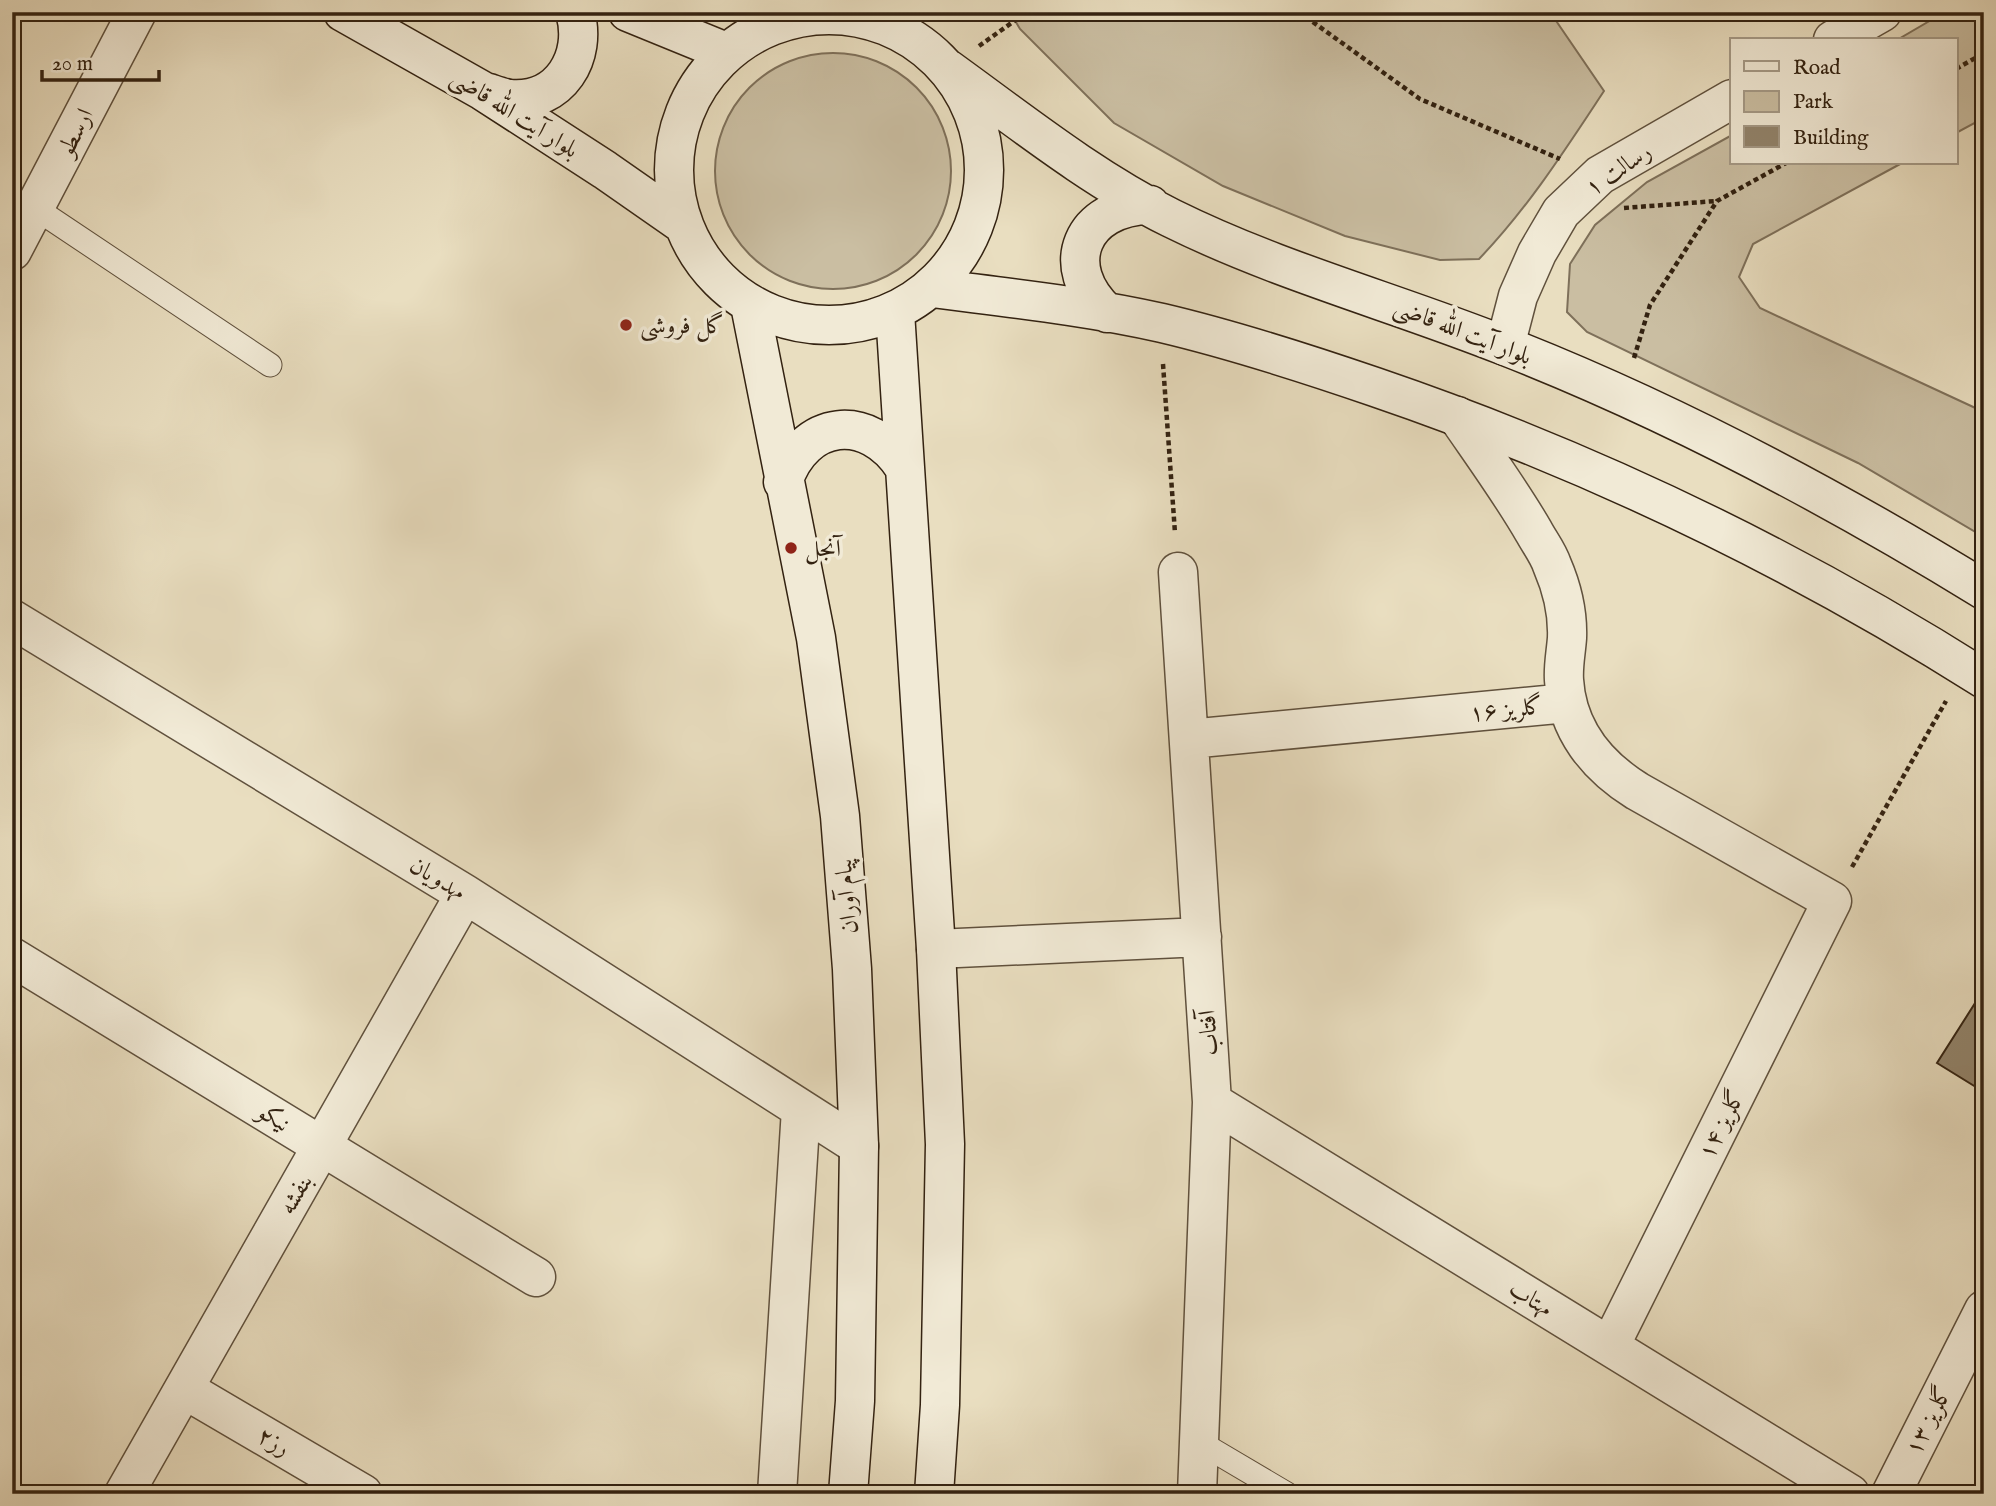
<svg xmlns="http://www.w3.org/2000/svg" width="1996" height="1506" viewBox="0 0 1996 1506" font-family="'IM FELL English',Amiri,serif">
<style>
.green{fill:#cabea2;stroke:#7e705a;stroke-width:2}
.building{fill:#92846c;stroke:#321;stroke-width:2}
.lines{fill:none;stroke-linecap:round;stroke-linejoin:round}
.lane-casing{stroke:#60513d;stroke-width:25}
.street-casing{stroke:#60513d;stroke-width:41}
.secondary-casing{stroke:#321;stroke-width:41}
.path{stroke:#321;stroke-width:4.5;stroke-dasharray:5 3.5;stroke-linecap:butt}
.lane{stroke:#f1ead6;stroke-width:23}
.street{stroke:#f1ead6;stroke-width:38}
.secondary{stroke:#f1ead6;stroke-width:38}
.poi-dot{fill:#8f2418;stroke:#f1ead6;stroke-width:2.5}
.labels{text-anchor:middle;stroke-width:7;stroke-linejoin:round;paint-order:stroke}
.street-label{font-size:24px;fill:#321;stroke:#f1ead6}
.poi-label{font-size:24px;fill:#321;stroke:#f1ead6;text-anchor:start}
</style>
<rect width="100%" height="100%" fill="#e9dec0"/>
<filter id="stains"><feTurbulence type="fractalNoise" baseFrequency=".00286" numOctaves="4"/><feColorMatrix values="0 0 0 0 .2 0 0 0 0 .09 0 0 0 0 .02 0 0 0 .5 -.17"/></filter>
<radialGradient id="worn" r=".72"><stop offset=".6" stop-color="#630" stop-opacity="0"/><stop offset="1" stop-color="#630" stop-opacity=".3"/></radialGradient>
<path class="green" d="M1010 12H1550L1604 91C1565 150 1528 208 1479 259L1440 260 1345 236 1223 186 1114 123 1020 29Z
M1945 12H1984V118L1956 133V40H1897Z
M715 171a118 118 0 1 1 236 0a118 118 0 1 1-236 0Z
M1732 135V163H1902L1753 244 1739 277 1760 308 1984 412V537L1858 463 1587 332 1567 312 1570 264 1595 225 1647 182Z"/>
<path class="building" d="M1984 989V1092L1937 1063Z"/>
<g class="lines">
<g class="lane-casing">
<path id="lane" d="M35 208 270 365
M1199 1442 1287 1494"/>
</g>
<g class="street-casing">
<path id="street" d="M1833 40 1882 12
M12 251 137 12
M1505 346 1518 296 1537 253 1561 212 1600 175 1732 99
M1457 416C1483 454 1511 492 1534 532 1540 543 1548 553 1552 565 1562 588 1568 612 1567 638 1566 652 1563 666 1564 680 1567 730 1597 766 1637 791L1832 901 1610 1346
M1178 572 1212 1102 1197 1494
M12 619 465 894 859 1146
M1189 739 1567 703
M936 949 1202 937
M12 957 536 1277
M1212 1102 1850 1494
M184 1389 363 1494
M124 1494 465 894
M777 1494 801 1109
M1891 1494 1984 1310"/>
</g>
<g class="secondary-casing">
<path id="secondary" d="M343 12 483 91 605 170 681 223
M628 12 726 52
M674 170a155 155 0 1 1 310 0a155 155 0 1 1-310 0Z
M948 69C1020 121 1091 178 1171 218 1278 271 1394 302 1505 346 1671 411 1831 496 1984 590
M489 93C495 95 503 98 510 99 560 103 588 57 575 12
M932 288C1009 298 1087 306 1162 323 1234 340 1305 363 1375 387 1589 460 1793 558 1984 679
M750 305 816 638 840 816 852 969 859 1146 855 1401 848 1494
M895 312 936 949 945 1144 940 1405 934 1494
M1107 313C1056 266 1082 206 1150 205
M783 482C804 419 868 412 904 467"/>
</g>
<path class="path" d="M1299 12 1420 99 1560 159
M1954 12 1984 17
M979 46 1027 12
M1956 69 1984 53
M1624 208 1716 201
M1634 358 1650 305 1717 201 1786 163
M1163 364 1175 533
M1852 867 1946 701"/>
<use href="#lane" class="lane"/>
<use href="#street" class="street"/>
<use href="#secondary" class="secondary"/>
</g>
<g class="poi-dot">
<circle cx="626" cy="325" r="7"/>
<circle cx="791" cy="548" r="7"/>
</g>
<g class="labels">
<g class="street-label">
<text transform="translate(515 113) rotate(32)" y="8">بلوار آیت ‌الله قاضی</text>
<text transform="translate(75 132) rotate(-63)" y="8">ارسطو</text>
<text transform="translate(1618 169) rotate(-34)" y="8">رسالت ۱</text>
<text transform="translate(1463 331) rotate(21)" y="8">بلوار آیت ‌الله قاضی</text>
<text transform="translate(1506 709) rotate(-6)" y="8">گلریز ۱۶</text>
<text transform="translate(438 878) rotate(31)" y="8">مهدویان</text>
<text transform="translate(846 896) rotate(-95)" y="8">پیام آوران</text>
<text transform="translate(1208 1033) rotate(-94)" y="8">آفتاب</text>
<text transform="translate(274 1117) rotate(31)" y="8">نیکو</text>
<text transform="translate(1721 1124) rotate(-63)" y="8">گلریز ۱۴</text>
<text transform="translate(295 1194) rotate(-60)" y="8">بنفشه</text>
<text transform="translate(1531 1298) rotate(32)" y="8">مهتاب</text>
<text transform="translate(1928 1420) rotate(-63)" y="8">گلریز ۱۳</text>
<text transform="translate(274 1441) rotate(30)" y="8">رز۲</text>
</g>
<g class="poi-label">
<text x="640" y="333">گل فروشی</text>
<text x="805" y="556">آنجل</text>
</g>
</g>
<rect width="1996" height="1506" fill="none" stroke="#e9dec0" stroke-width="42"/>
<rect x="14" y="14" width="1968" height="1478" fill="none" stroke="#321" stroke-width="3.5"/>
<rect x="21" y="21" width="1954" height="1464" fill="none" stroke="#321" stroke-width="2"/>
<rect x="1730" y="38" width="228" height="126" fill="#f1ead6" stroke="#a59a87" stroke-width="2"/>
<rect x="1744" y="61" width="35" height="10" fill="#f1ead6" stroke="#a59a87" stroke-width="2"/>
<text x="1793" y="74" font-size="21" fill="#332211">Road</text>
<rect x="1744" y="91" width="35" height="21" fill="#cabea2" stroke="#a59a87" stroke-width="2"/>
<text x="1793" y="108" font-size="21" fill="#332211">Park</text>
<rect x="1744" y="126" width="35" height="21" fill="#92846c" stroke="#a59a87" stroke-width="2"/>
<text x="1793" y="144" font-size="21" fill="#332211">Building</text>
<path d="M42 70v10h117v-10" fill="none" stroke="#332211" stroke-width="3.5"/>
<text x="52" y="70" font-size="21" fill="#332211" stroke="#f1ead6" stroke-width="5" paint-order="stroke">20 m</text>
<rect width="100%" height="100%" filter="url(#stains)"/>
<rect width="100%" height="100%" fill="url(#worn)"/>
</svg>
